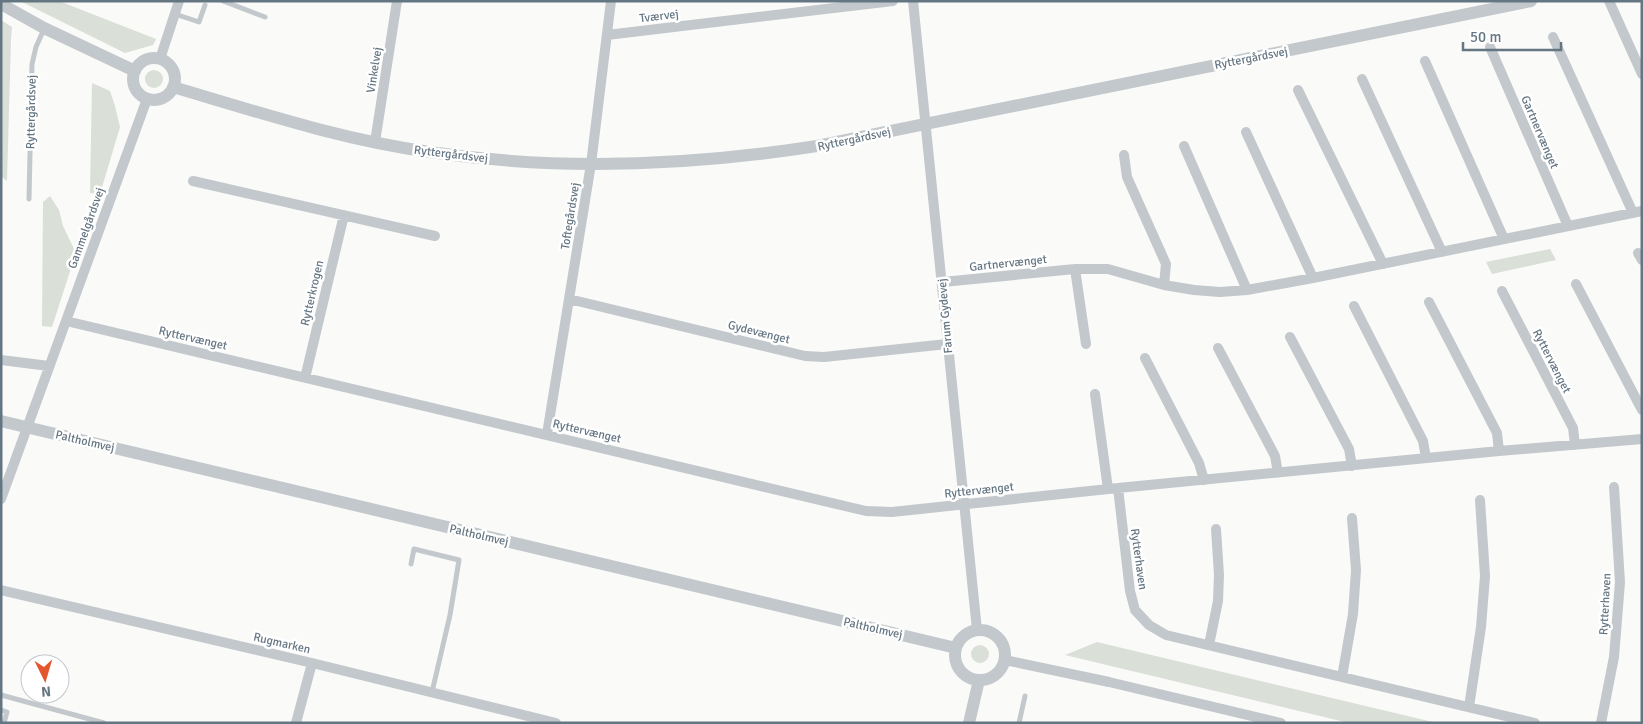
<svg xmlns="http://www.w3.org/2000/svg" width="1643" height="724" viewBox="0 0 1643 724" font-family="Signika,sans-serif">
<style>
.green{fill:#dadfd7}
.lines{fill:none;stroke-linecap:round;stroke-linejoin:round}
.service{stroke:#c3c8cc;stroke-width:5}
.minor{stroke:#c3c8cc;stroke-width:10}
.tertiary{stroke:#c3c8cc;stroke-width:12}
.labels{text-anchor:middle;stroke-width:5;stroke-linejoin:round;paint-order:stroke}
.street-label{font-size:12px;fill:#657683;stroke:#fff}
</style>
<rect width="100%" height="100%" fill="#fafaf8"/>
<path class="green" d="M20 1H59L156 39 153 45 125 53Z
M1 20 12 27 11 39 7 181 1 176Z
M145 79a9 9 0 1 1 18 0a9 9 0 1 1-18 0Z
M92 83 110 91 115 106 120 127 100 194 90 193Z
M50 196 59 210 63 226 76 253 52 327 42 326 43 202Z
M1550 249 1556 260 1492 274 1486 262Z
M1097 642 1437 723H1349L1065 655Z
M971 654a9 9 0 1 1 18 0a9 9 0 1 1-18 0Z"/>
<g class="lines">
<path class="service" d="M223 1 265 17
M175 14 199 22 205 5
M29 199 32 64 36 47 44 29
M411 564 414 549 459 560 450 615 432 692
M1 695 104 723
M1 710 7 712 4 723
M1019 723 1025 696"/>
<path class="minor" d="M913 1 977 630
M1609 1 1642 74
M607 35 893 1
M1553 37 1633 213
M1490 47 1568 226
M160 59 179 1
M1425 61 1504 239
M1362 79 1442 252
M1298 90 1383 264
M1246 132 1313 278
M375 142 397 1
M1184 146 1247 290
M1124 155 1127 177 1166 264 1164 285
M193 181 435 236
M1638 253 1642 260
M1075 269 1086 344
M943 282 1075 269H1108L1164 285 1194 290 1220 292 1247 290 1313 278 1642 211
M1576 284 1642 410
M1502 291 1573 428 1575 445
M569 299 805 356 824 357 947 344
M1429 302 1497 433 1499 451
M1354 306 1423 441 1426 458
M66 321 866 511 892 512 1118 488 1499 451 1642 439
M1290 337 1349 449 1352 466
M1218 348 1275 456 1278 473
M1145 358 1199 463 1204 480
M1 360 49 366
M305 378 344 215
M1095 394 1108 489
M547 434 591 164 611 1
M1118 488 1130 591 1135 610 1149 625 1166 635 1535 723
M1 499 147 99
M1 590 312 663 556 723
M1209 645 1218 601 1219 575 1216 529
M1005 660 1109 682 1281 723
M1342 677 1353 614 1356 570 1352 518
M1469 707 1481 627 1485 576 1480 500
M296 723 312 663
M1601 723 1614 657 1620 582 1614 487"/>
<path class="tertiary" d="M1 4 44 28 135 71
M133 79a21 21 0 1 1 42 0a21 21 0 1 1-42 0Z
M173 87C258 112 342 140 430 152 558 171 689 166 817 146L1531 1
M1 421 956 648
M955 655a25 25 0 1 1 50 0a25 25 0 1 1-50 0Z
M969 723 979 680"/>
</g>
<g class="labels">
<g class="street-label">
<text transform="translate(659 16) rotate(-7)" y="4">Tværvej</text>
<text transform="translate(1251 58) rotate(-11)" y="4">Ryttergårdsvej</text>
<text transform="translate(374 70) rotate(-81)" y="4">Vinkelvej</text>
<text transform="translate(31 112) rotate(-89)" y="4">Ryttergårdsvej</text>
<text transform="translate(1540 132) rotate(67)" y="4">Gartnervænget</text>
<text transform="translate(854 139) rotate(-12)" y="4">Ryttergårdsvej</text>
<text transform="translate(451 154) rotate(7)" y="4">Ryttergårdsvej</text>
<text transform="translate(570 216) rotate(-81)" y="4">Toftegårdsvej</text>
<text transform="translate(86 228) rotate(-70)" y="4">Gammelgårdsvej</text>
<text transform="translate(1008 263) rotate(-6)" y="4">Gartnervænget</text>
<text transform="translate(312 293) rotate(-77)" y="4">Rytterkrogen</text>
<text transform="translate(945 316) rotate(-95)" y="4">Farum Gydevej</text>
<text transform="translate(759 332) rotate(14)" y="4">Gydevænget</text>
<text transform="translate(193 338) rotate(13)" y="4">Ryttervænget</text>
<text transform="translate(1552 361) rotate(63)" y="4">Ryttervænget</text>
<text transform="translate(587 431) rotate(13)" y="4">Ryttervænget</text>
<text transform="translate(85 441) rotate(13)" y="4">Paltholmvej</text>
<text transform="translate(979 490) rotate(-6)" y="4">Ryttervænget</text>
<text transform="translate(479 535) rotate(13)" y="4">Paltholmvej</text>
<text transform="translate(1139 559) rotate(82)" y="4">Rytterhaven</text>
<text transform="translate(1605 604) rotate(-87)" y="4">Rytterhaven</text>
<text transform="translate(873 628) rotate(13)" y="4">Paltholmvej</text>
<text transform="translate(282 643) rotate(13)" y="4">Rugmarken</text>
</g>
</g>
<rect width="1643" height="724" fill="none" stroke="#657683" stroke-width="5"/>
<g transform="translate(45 679) rotate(175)"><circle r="24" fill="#ffffff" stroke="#c1c8cd"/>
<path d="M0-4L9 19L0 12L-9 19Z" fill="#e4572e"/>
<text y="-8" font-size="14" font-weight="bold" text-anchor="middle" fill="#657683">N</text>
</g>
<path d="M1463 42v8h98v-8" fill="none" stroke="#657683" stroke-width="2.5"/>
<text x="1470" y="42" font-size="15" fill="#657683" stroke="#ffffff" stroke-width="4" paint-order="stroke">50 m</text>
</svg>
